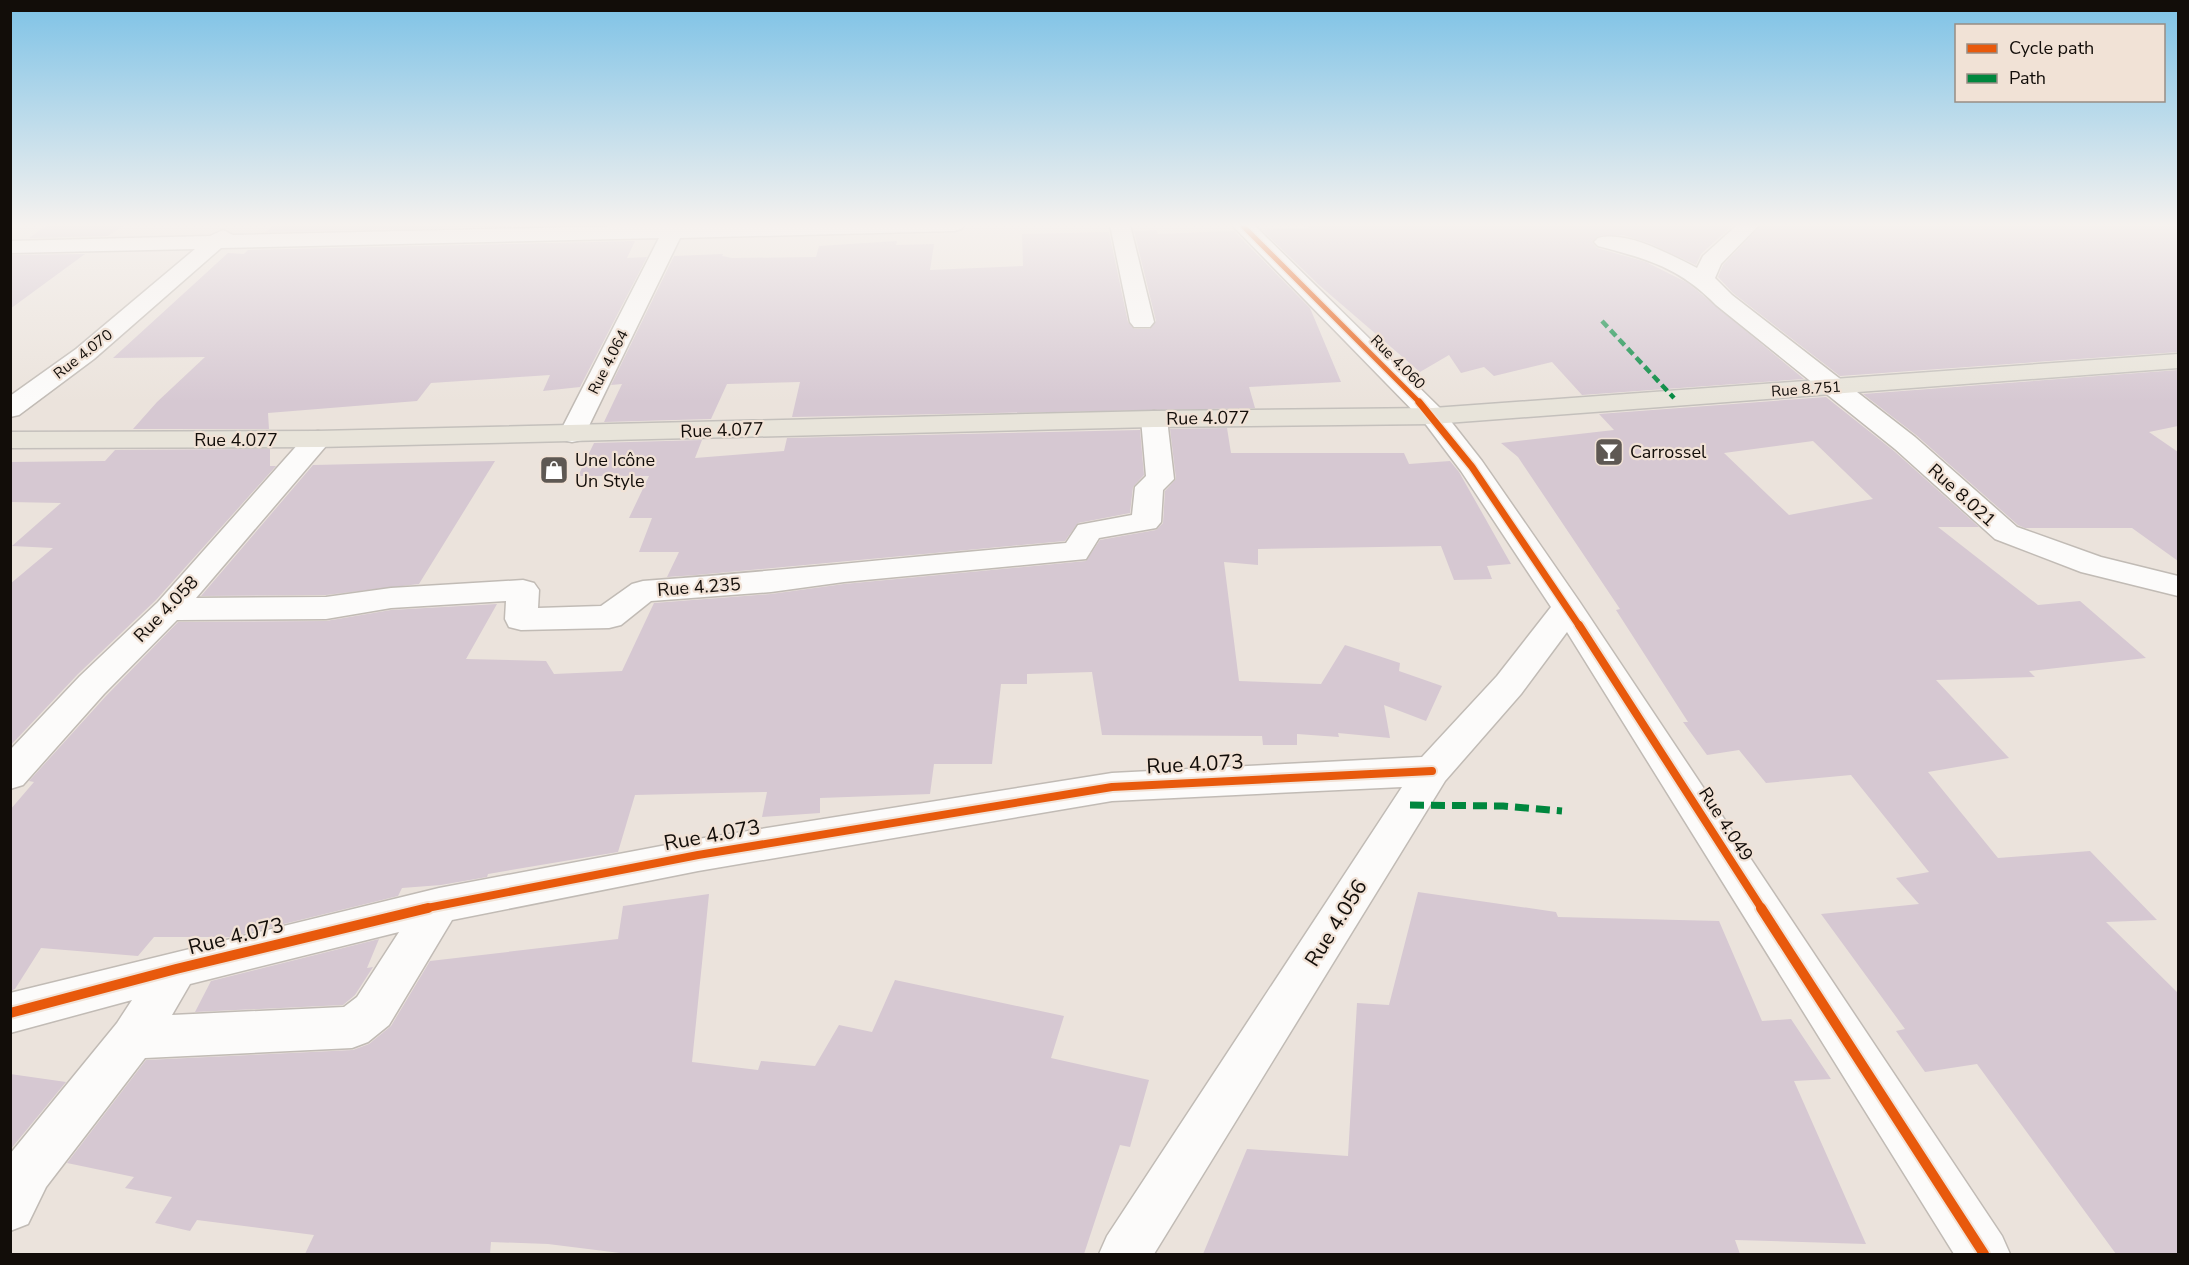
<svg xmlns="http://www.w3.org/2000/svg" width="2189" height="1265" viewBox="0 0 2189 1265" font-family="'Nunito Sans',sans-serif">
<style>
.building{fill:#d6c8d2;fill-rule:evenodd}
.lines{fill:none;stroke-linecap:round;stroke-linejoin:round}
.minor-casing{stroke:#c1bbb5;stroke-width:3}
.major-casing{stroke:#c4c0bc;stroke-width:3}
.minor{fill:#fcfbfa;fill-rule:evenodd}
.major{fill:#e8e4da;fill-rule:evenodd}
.quiet-far1{stroke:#00873e;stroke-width:4.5;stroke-dasharray:8 4.5;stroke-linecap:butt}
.quiet{stroke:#00873e;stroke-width:7;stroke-dasharray:14 7;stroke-linecap:butt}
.cycleway-far3-casing{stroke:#f1e2d6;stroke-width:8}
.cycleway-far2-casing{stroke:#f1e2d6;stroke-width:10}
.cycleway-far1-casing{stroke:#f1e2d6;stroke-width:12}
.cycleway-casing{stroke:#f1e2d6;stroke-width:14}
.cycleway-far3{stroke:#e8590c;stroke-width:5}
.cycleway-far2{stroke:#e8590c;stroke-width:7}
.cycleway-far1{stroke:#e8590c;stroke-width:8}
.cycleway{stroke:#e8590c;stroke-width:10}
.labels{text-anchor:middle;stroke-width:4.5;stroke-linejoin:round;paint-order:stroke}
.far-street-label{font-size:15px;fill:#120d09;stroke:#f1e2d6}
.street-label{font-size:18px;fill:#120d09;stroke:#f1e2d6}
.poi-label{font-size:18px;fill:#120d09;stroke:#f1e2d6;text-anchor:start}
.near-street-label{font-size:21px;fill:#120d09;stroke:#f1e2d6}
</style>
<rect width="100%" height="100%" fill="#ebe3dc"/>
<path class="building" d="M47 225H123L108 236 29 238Z
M273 225H561L266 232Z
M1305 225H1733L1701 254 1696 265 1649 243 1623 235 1598 236 1592 242 1597 248 1646 262 1688 283 1804 379 1582 395 1552 362 1494 376 1484 367 1461 373 1449 355 1420 372 1319 285 1262 230 1308 228Z
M1761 225H2178V352L1840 376 1733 293 1718 277 1723 265Z
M1156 230 1158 234 1234 231 1310 308 1341 382 1249 387 1255 408 792 417 800 382 727 384 711 419 604 422 622 384 611 385 674 256 723 254 722 256 732 258 816 257 819 246 897 241 896 245 934 244 930 270 1023 266 1022 234 1109 232 1128 322 1134 329H1150L1156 321 1134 231Z
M635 241 627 258 647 257 580 387 543 391 550 375 431 383 417 401 268 413 269 429H133L157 402 205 357 113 358 228 253 244 254 248 250Z
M85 254 10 309V255Z
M2178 370V426L2149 432 2178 452V561L2132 528H2025L2018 525 1916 435 1863 394Z
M1826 397 1894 451 1979 527H1938L2038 605 2080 601 2146 658 2029 671 2035 677 1936 680 2009 758 1928 772 1998 858 2090 851 2157 920 2106 922 2178 993V1254H2116L1977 1064 1925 1072 1896 1031 1905 1029 1821 914 1919 904 1896 878 1929 872 1851 775 1766 783 1739 750 1707 755 1683 722H1688L1616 610 1620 609 1518 457 1501 443 1614 430 1599 414ZM1813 441 1873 499 1789 515 1724 453Z
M1227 428 1231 453H1404L1409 464 1450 461 1459 472 1511 564 1487 566 1492 579 1454 580 1441 546 1258 549V565L1224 562 1239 681 1321 684 1345 645 1400 663 1399 671 1442 686 1426 721 1384 705 1390 738 1338 733 1339 737 1297 734V745H1263L1262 736 1102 735 1092 672 1027 674V684H1001L992 764H934L930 794 820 798V813L762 817 767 792 635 795 618 852 488 874 487 877 441 885 402 888 398 896 231 937H154L138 956 41 948 15 989 10 991V810L34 782 29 781 106 696 178 622 326 621 391 610 497 604 466 659 546 661 554 674 622 671 654 603 771 594 844 584 1086 561 1100 540 1156 530 1163 523 1165 491 1176 479 1170 429Z
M1140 430 1144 475 1133 487 1130 513 1078 523 1065 541 696 575 667 577 679 552H639L652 518H629L649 476H578L594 443 702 440 695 458 784 451 787 438Z
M270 449V466H276L156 600 78 674 10 746V584L53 548 12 546 61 503 10 502V462L105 461 115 450Z
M495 461 419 584 326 595 201 596 313 465Z
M1418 892 1556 912 1558 917 1719 921 1762 1021 1791 1019 1831 1079 1794 1081 1866 1244 1735 1240 1740 1254H1203L1247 1149 1348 1156 1357 1003 1389 1005Z
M709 894 692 1062 758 1070 761 1061 815 1066 839 1025 872 1032 895 980 1064 1016 1051 1058 1149 1080 1130 1147 1120 1145 1084 1254H628L548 1244 491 1242 490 1254H305L314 1235 197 1220 190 1231 155 1223 172 1197 125 1188 134 1177 67 1163 146 1060 353 1050 369 1044 391 1026 430 961 618 939 623 906Z
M379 939 367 968 373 967 355 995 343 1005 195 1012 211 981Z
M10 1074 66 1082 10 1150Z"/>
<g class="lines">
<g class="minor-casing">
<path id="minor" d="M666 225H964L961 229 954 231 680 238 585 434 582 440 572 442 562 440 559 434 659 238 221 248 94 359 19 415 10 417V396L76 349 195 249 10 253V241L210 236 223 230 233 235Z
M1110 225H1130L1154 322 1150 327H1134L1130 322Z
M1232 225H1254L1442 410 1482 461 1579 601 2002 1236 2010 1254H1954L1567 632 1521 694 1445 781 1154 1254H1099L1107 1236 1402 787 1112 801 698 871 452 920 389 1025 368 1042 352 1048 145 1058 46 1187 28 1224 10 1231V1154L117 1023 132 1000 10 1033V993L439 888 698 839 1112 773 1422 757 1497 676 1551 607 1461 471 1424 422ZM399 932 357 997 344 1007 172 1015 190 984Z
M1737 225H1759L1721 264 1715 278 1732 295 1915 437 2017 527 2101 557 2178 576V596L2081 572 1995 539 1895 449 1716 305C1679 267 1647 259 1598 246L1594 242 1598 238C1627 230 1671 255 1697 268L1703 256Z
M1154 411 1163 413 1167 419 1174 479 1163 490 1161 522 1156 528 1099 538 1086 559 844 582 771 592 651 601 621 625 609 628 521 630 509 627 505 619 506 601 391 608 326 619 177 620 104 694 23 785 10 789V750L80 676 158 602 308 433 318 431 328 433 332 439 196 598 326 597 391 588 523 580 534 583 539 590 538 608 601 606 632 584 643 581C784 571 925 555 1066 543L1078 525 1132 515 1135 487 1146 476 1141 419 1145 413Z"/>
</g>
<g class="major-casing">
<path id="major" d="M2178 354V368L1433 424 1154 427 318 447 10 448V432L318 431 1154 411 1433 408Z"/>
</g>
<use href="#minor" class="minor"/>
<use href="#major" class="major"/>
<path class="quiet-far1" d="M1602 321 1674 398"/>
<path class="quiet" d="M1410 805 1503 806 1562 811"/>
<g class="cycleway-far3-casing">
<path id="cycleway-far3" d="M1242 225 1420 403"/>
</g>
<g class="cycleway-far2-casing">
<path id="cycleway-far2" d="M1419 402 1472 467 1580 627"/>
</g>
<g class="cycleway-far1-casing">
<path id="cycleway-far1" d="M1579 625 1762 909
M422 909 698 855 1112 787 1432 771"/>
</g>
<g class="cycleway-casing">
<path id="cycleway" d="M1761 908 1984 1254
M10 1013 176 969 428 908"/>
</g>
<use href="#cycleway-far3" class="cycleway-far3"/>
<use href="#cycleway-far2" class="cycleway-far2"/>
<use href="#cycleway-far1" class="cycleway-far1"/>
<use href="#cycleway" class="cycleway"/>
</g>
<linearGradient id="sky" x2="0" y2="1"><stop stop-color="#7dc2e6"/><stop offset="0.56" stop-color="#f6f2ef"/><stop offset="1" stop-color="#f6f2ef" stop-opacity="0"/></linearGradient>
<rect width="2189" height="402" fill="url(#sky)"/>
<defs>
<g id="bar-square" transform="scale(1.5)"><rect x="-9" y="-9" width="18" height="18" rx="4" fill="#5e5853" stroke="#f1e2d6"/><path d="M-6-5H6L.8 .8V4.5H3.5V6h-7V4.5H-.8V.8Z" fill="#fff"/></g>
<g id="shop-square" transform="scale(1.5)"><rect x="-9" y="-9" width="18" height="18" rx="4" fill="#5e5853" stroke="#f1e2d6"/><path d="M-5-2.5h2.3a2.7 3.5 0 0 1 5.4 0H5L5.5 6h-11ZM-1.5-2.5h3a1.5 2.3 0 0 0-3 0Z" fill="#fff"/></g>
</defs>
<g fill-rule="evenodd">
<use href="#bar-square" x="1609" y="452"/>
<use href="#shop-square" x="554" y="470"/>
</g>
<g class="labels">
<g class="far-street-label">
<text transform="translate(83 354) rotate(-38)" y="5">Rue 4.070</text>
<text transform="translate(608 362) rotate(-63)" y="5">Rue 4.064</text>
<text transform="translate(1398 362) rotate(45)" y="5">Rue 4.060</text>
<text transform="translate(1806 389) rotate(-4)" y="5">Rue 8.751</text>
</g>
<g class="street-label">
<text transform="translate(1208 418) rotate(-1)" y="6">Rue 4.077</text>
<text transform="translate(722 430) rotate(-2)" y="6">Rue 4.077</text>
<text x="236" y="446">Rue 4.077</text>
<text transform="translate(1962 495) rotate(42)" y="6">Rue 8.021</text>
<text transform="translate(699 587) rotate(-4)" y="6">Rue 4.235</text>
<text transform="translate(166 609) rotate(-46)" y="6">Rue 4.058</text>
<text transform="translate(1726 824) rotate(57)" y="6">Rue 4.049</text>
</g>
<g class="poi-label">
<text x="1630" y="458">Carrossel</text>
<text x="575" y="466">Une Icône<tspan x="575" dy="21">Un Style</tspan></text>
</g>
<g class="near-street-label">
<text transform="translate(1195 764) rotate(-3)" y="7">Rue 4.073</text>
<text transform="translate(712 835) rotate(-10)" y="7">Rue 4.073</text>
<text transform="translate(1336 923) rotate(-58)" y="7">Rue 4.056</text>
<text transform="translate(236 936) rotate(-14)" y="7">Rue 4.073</text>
</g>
</g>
<rect width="2189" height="1265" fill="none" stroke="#120d09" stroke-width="24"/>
<rect x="1955" y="24" width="210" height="78" fill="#f1e2d6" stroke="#988d84" stroke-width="1.5"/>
<rect x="1967" y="44" width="30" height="9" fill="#e8590c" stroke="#988d84" stroke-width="1.5"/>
<text x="2009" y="54" font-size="18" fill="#120d09">Cycle path</text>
<rect x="1967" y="74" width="30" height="9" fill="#00873e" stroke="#988d84" stroke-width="1.5"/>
<text x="2009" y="84" font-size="18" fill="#120d09">Path</text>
</svg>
